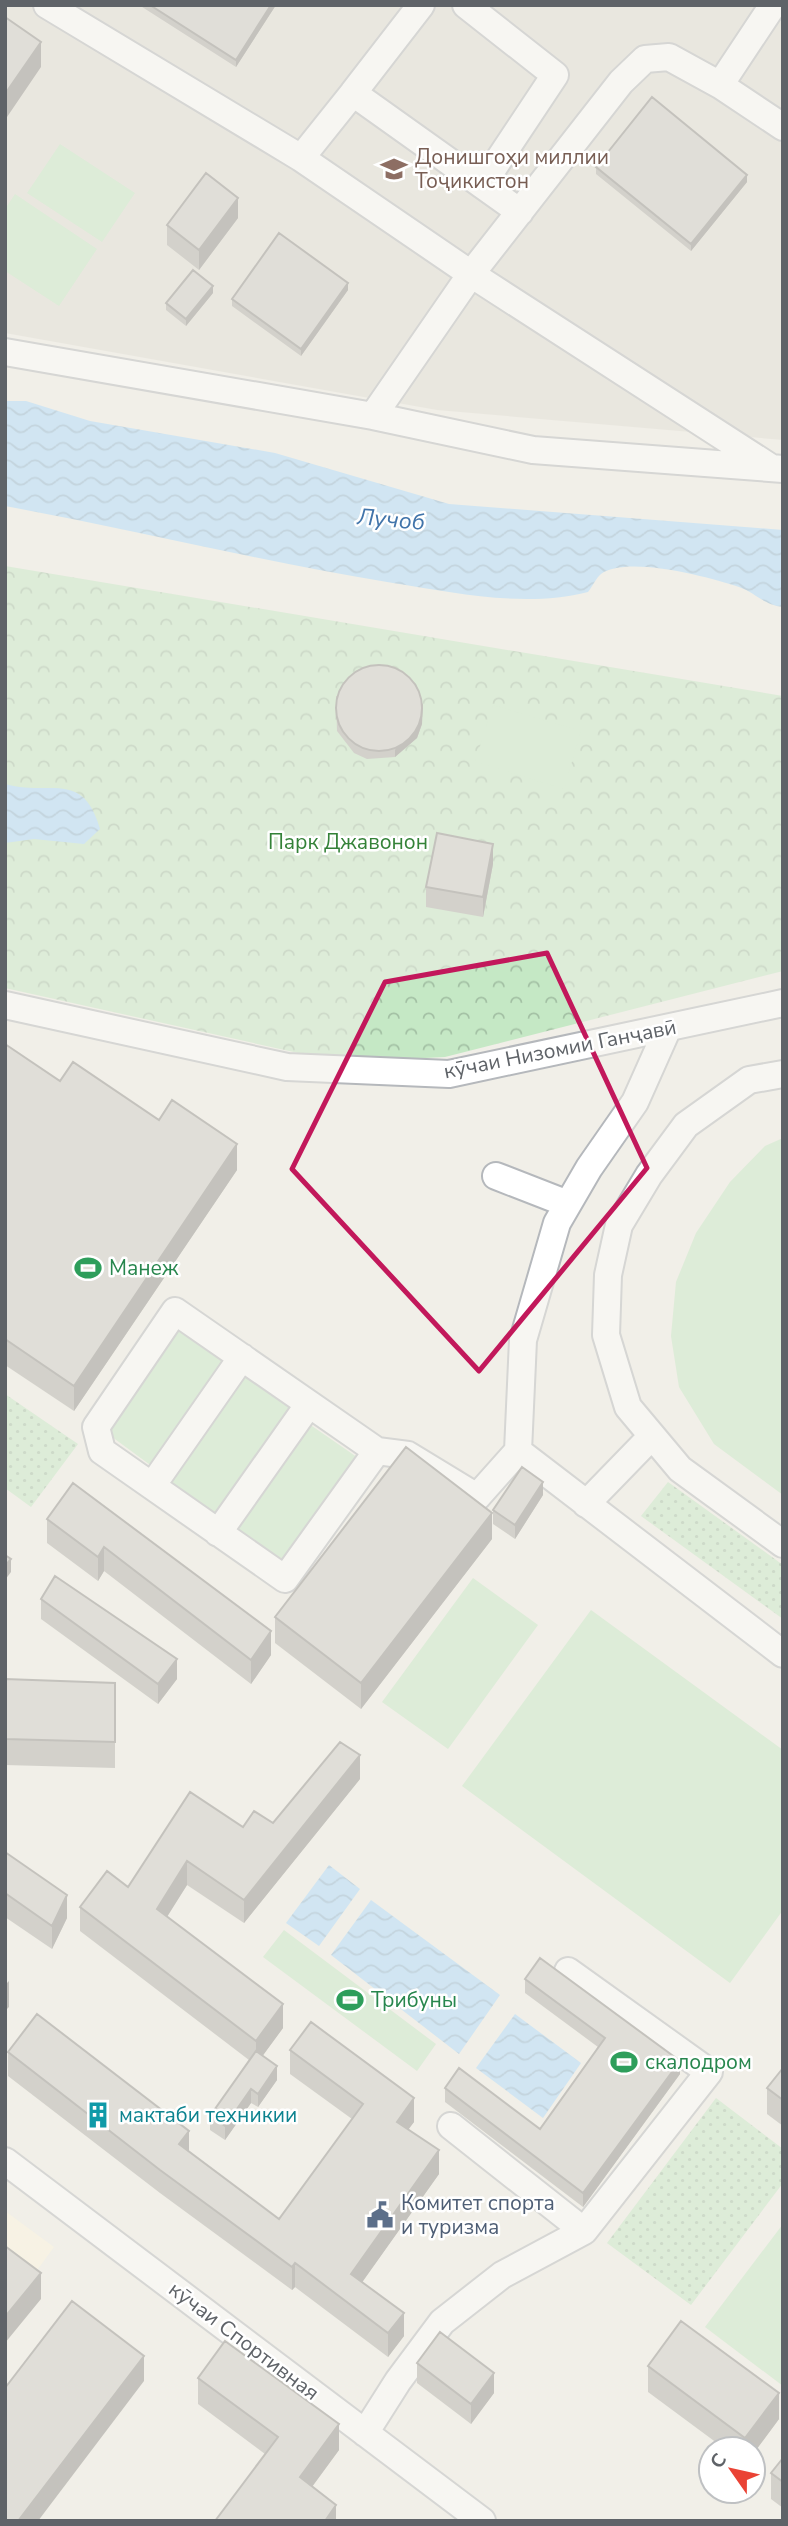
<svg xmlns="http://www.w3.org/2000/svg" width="788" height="2526" viewBox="0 0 788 2526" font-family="'Nunito Sans',sans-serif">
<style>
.commercial{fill:#fef7e0}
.education{fill:#e1ded6}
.grass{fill:url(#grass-dots)}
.park{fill:url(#park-crowns)}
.pitch{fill:#c5e8c5}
.water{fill:url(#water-waves)}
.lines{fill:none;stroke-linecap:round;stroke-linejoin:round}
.minor-casing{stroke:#b5b8bc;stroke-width:30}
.minor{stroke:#fff;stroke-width:26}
.wall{fill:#afaea9}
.shaded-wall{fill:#8f8d8a}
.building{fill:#cccac5;stroke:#8f8d8a;stroke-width:2}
.marked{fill:none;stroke:#c2185b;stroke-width:5;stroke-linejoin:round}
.labels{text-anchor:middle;stroke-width:5;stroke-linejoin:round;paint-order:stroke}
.education-label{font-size:21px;fill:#785e54;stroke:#fff;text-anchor:start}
.park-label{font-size:21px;fill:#348238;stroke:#fff}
.street-label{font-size:21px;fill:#5f6368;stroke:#fff}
.leisure-label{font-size:21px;fill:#27864d;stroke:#fff;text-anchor:start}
.culture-label{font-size:21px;fill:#0d838f;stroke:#fff;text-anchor:start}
.service-label{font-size:21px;fill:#4e5e75;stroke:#fff;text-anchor:start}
.water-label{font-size:23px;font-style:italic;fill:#4174aa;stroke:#fff}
</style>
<defs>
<pattern id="grass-dots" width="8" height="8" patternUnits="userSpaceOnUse" patternTransform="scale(1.75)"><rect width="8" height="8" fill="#c5e8c5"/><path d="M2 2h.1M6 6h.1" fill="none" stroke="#a3c0a4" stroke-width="1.8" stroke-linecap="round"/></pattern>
<pattern id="park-crowns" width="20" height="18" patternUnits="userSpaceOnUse" patternTransform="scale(1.75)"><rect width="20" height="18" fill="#c5e8c5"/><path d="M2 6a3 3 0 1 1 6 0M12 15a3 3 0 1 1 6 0" fill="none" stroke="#a3c0a4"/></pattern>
<pattern id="water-waves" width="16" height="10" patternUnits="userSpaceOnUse" patternTransform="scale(1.75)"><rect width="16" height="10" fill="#aadaff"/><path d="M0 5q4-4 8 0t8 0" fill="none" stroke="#8eb4d2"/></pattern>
</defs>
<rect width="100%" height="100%" fill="#f1efe8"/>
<path class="commercial" d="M5 2211 54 2247 30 2280 5 2262Z"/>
<path class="education" d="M5 5H783V440L437 410 5 333Z"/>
<path class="grass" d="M5 1394 78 1444 31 1507 5 1488Z
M668 1482 783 1565V1619L641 1516Z
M716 2098 783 2149V2183L691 2305 607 2243Z"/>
<path class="park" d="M5 566 783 696V971L445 1057 386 1060 321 1058 5 988Z"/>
<path class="pitch" d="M60 144 135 193 102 242 27 193Z
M15 194 97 249 59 306 5 271V209Z
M493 705 581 731 564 789 475 762Z
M783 1138V1495L714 1444 679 1387 671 1336 676 1282 696 1233 730 1182 765 1146Z
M178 1325 228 1362 153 1467 104 1431Z
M245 1373 293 1407 216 1515 167 1480Z
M309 1424 364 1462 288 1569 233 1529Z
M473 1578 538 1625 448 1749 382 1702Z
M591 1610 783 1750V1910L730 1983 462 1786Z
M284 1930 436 2044 417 2071 263 1957Z
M783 2224V2386L705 2327Z"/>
<path class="water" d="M5 401H26L90 421 275 453 449 504 783 530V607C762 604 756 593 739 587 709 577 627 555 601 574 596 578 592 587 588 592 525 608 456 593 393 583 263 562 135 530 5 506Z
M5 784C50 797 83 769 100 829L84 844 34 839 5 843Z
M329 1865 360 1889 319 1946 286 1923Z
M371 1900 500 1995 459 2054 331 1955Z
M515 2014 581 2063 543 2118 476 2068Z"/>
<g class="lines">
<g class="minor-casing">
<path id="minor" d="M47 5 301 158 471 274 621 82 645 59 669 57 720 85
M466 5 555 75 482 185
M773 5 720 85 783 127
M353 93 421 5
M301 158 353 93 520 212
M5 352 373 416 533 450 783 469
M373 416 471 274 770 467
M5 1005 287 1067 449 1074 783 1003
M783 1074 749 1080 686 1125 649 1175 619 1225 608 1275 606 1335 628 1407 680 1469 783 1544
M496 1176 568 1204
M377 1451 285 1579 102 1451 96 1427 175 1311 377 1451 408 1455 477 1497 518 1451 523 1340 557 1223 589 1168 635 1102 668 1028
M518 1451 783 1654
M152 1486 242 1357
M586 1504 652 1436
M218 1533 309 1404
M451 2126 584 2231
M5 2161 482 2521
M365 2433 398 2381 442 2322 502 2275 584 2231 709 2072 568 1971"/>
</g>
<use href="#minor" class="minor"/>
</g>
<path class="wall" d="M139 5H276L236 67Z
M596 167 747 182 691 251 596 174Z
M238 218 199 270 167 245V225Z
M348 290 301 356 232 306V299Z
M213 293 186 326 166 310V303Z
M336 696 422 724 417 738 395 757 367 759 354 753 337 731Z
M493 864 483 917 426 907V887Z
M5 1044 60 1081 159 1120 237 1170 74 1411 5 1365Z
M73 1483 271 1655 251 1684 104 1571 98 1581 47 1543V1519Z
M543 1495 515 1539 493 1524V1510Z
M492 1539 361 1709 275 1643V1617Z
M41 1599 177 1679 158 1704 41 1619Z
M5 1679 115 1683V1768L5 1765Z
M360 1779 244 1923 187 1885 167 1916 283 2028 262 2056 277 2080 258 2107 251 2103 225 2140 210 2130V2116L249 2060 80 1931V1907L128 1887 243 1827 273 1823Z
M5 1852 67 1918 52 1949 5 1917Z
M525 1979 680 2074 583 2207 445 2102V2088L540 2129 598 2047 525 1993Z
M290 2050 414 2122 408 2129 439 2174 362 2282 404 2336 388 2357 295 2287 292 2290 160 2193 8 2076V2052L189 2152 279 2219 352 2119 290 2074Z
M783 2068V2126L767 2114V2088Z
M417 2363 494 2393 471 2424 417 2383Z
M648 2366 779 2419 753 2454V2449H725L648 2392Z
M198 2378 339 2450 312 2487 336 2521 265 2454 198 2404Z
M783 2458V2508L771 2499V2473Z"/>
<path class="shaded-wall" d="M271 5H276L236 67V60Z
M41 42V67L5 120V94Z
M747 175V182L691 251V244Z
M238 198V218L199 270V250Z
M348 283V290L301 356V349Z
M213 286V293L186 326V319Z
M423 703 422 724 417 738 395 757V750Z
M493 844V864L483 917V897Z
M237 1144V1170L74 1411V1386Z
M543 1482V1495L515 1539V1525Z
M492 1513V1539L361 1709V1683Z
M104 1547V1571L98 1581V1557Z
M11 1559V1572L5 1580V1566Z
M271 1631V1655L251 1684V1660Z
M177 1659V1679L158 1704V1684Z
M360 1755V1779L244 1923V1900Z
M187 1861V1885L157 1933V1909Z
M67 1895V1918L52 1949V1926Z
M9 1981V2007L5 2011V1985Z
M283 2004V2028L256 2065V2041Z
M680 2061V2074L583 2207V2193Z
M277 2066V2080L258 2107V2094Z
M251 2089V2103L225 2140V2126Z
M414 2098V2122L397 2145V2122Z
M189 2131V2155L179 2144Z
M439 2150V2174L351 2298V2274Z
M295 2263V2287L292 2290V2267Z
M41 2273V2299L5 2343V2317Z
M404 2313V2336L388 2357V2333Z
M144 2356V2381L38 2521H18Z
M494 2373V2393L471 2424V2404Z
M779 2393V2419L753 2454V2449H745V2438Z
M339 2424V2450L300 2503V2477Z
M336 2505V2521H325Z"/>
<path class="building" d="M150 5H271L236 60Z
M5 17 41 42 5 94Z
M652 97 747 175 691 244 596 167Z
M206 173 238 198 199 250 167 225Z
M279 233 348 283 301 349 232 299Z
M193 270 213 286 186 319 166 303Z
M336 708a43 43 0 1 1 86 0a43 43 0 1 1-86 0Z
M437 833 493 844 483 897 426 887Z
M5 1044 60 1081 73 1062 159 1120 172 1100 237 1144 74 1386 5 1339Z
M406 1447 492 1513 361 1683 275 1617Z
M522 1467 543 1482 515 1525 493 1510Z
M73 1483 271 1631 251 1660 104 1547 98 1557 47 1519Z
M5 1555 11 1559 5 1566Z
M55 1576 177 1659 158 1684 41 1599Z
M5 1679 115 1683V1742L5 1739Z
M340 1742 360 1755 244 1900 187 1861 157 1909 283 2004 256 2041 80 1907 107 1871 128 1887 190 1792 243 1827 254 1811 273 1823Z
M5 1852 67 1895 52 1926 5 1893Z
M540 1958 680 2061 583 2193 445 2088 459 2068 540 2129 605 2038 525 1979Z
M37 2014 189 2131 179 2144 279 2219 363 2104 290 2050 311 2022 414 2098 397 2122 439 2150 351 2274 404 2313 388 2333 295 2263 292 2267 160 2170 8 2052Z
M256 2051 277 2066 258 2094 251 2089 225 2126 210 2116Z
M783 2068V2100L767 2088Z
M5 2246 41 2273 5 2317Z
M72 2301 144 2356 18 2521H5V2388Z
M681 2321 779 2393 745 2438 648 2366Z
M440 2332 494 2373 471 2404 417 2363Z
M225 2341 339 2424 300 2477 336 2505 325 2521H215L278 2437 198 2378Z
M783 2458V2482L771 2473Z"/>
<path d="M0 0H788V2526H0ZM547 953 647 1168 479 1371 292 1169 385 982Z" fill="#f1efe8" fill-opacity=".55" fill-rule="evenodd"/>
<path class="marked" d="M547 953 647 1168 479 1371 292 1169 385 982Z"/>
<defs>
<g id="university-bare" transform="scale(2.1)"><path d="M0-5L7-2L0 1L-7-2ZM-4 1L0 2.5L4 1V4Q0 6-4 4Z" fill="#8d6e63" stroke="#fff" stroke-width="2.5" paint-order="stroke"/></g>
<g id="stadium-bare" transform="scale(2.1)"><path d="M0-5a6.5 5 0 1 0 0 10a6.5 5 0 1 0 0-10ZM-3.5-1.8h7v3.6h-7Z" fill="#2e9e5b" stroke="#fff" stroke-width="2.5" paint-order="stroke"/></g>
<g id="building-bare" transform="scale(2.1)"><path d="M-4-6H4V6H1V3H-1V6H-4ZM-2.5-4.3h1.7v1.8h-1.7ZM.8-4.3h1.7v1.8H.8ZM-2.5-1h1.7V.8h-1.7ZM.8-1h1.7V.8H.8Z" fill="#0f9aa8" stroke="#fff" stroke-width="2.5" paint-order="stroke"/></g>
<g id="civic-bare" transform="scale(2.1)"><path d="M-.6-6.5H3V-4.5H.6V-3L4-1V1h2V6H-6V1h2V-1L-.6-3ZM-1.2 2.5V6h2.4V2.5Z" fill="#5c6f8a" stroke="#fff" stroke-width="2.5" paint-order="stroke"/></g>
</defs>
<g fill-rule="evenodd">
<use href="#university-bare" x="394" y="169"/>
<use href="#stadium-bare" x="88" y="1268"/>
<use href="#stadium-bare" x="350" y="2000"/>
<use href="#stadium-bare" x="624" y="2062"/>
<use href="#building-bare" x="98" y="2115"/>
<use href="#civic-bare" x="380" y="2215"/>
</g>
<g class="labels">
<g class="education-label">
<text x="415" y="164">Донишгоҳи миллии<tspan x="415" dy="24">Тоҷикистон</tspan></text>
</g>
<g class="park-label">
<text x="348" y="849">Парк Джавонон</text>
</g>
<g class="street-label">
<text transform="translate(560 1049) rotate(-11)" y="7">кӯчаи Низомии Ганҷавӣ</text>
<text transform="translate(244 2341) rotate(37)" y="7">кӯчаи Спортивная</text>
</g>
<g class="leisure-label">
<text x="109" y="1275">Манеж</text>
<text x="371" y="2007">Трибуны</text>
<text x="645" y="2069">скалодром</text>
</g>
<g class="culture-label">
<text x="119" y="2122">мактаби техникии</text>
</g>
<g class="service-label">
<text x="401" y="2210">Комитет спорта<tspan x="401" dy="24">и туризма</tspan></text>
</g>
<g class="water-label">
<text transform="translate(391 519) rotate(5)" y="8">Лучоб</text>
</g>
</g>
<rect width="788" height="2526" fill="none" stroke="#5f6368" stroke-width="14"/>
<g transform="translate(732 2470) rotate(304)"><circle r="33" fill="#ffffff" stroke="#bfc1c3" stroke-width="2"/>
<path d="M0-5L12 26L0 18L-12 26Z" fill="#ea4335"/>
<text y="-10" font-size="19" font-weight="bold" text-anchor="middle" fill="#5f6368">С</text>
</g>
</svg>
